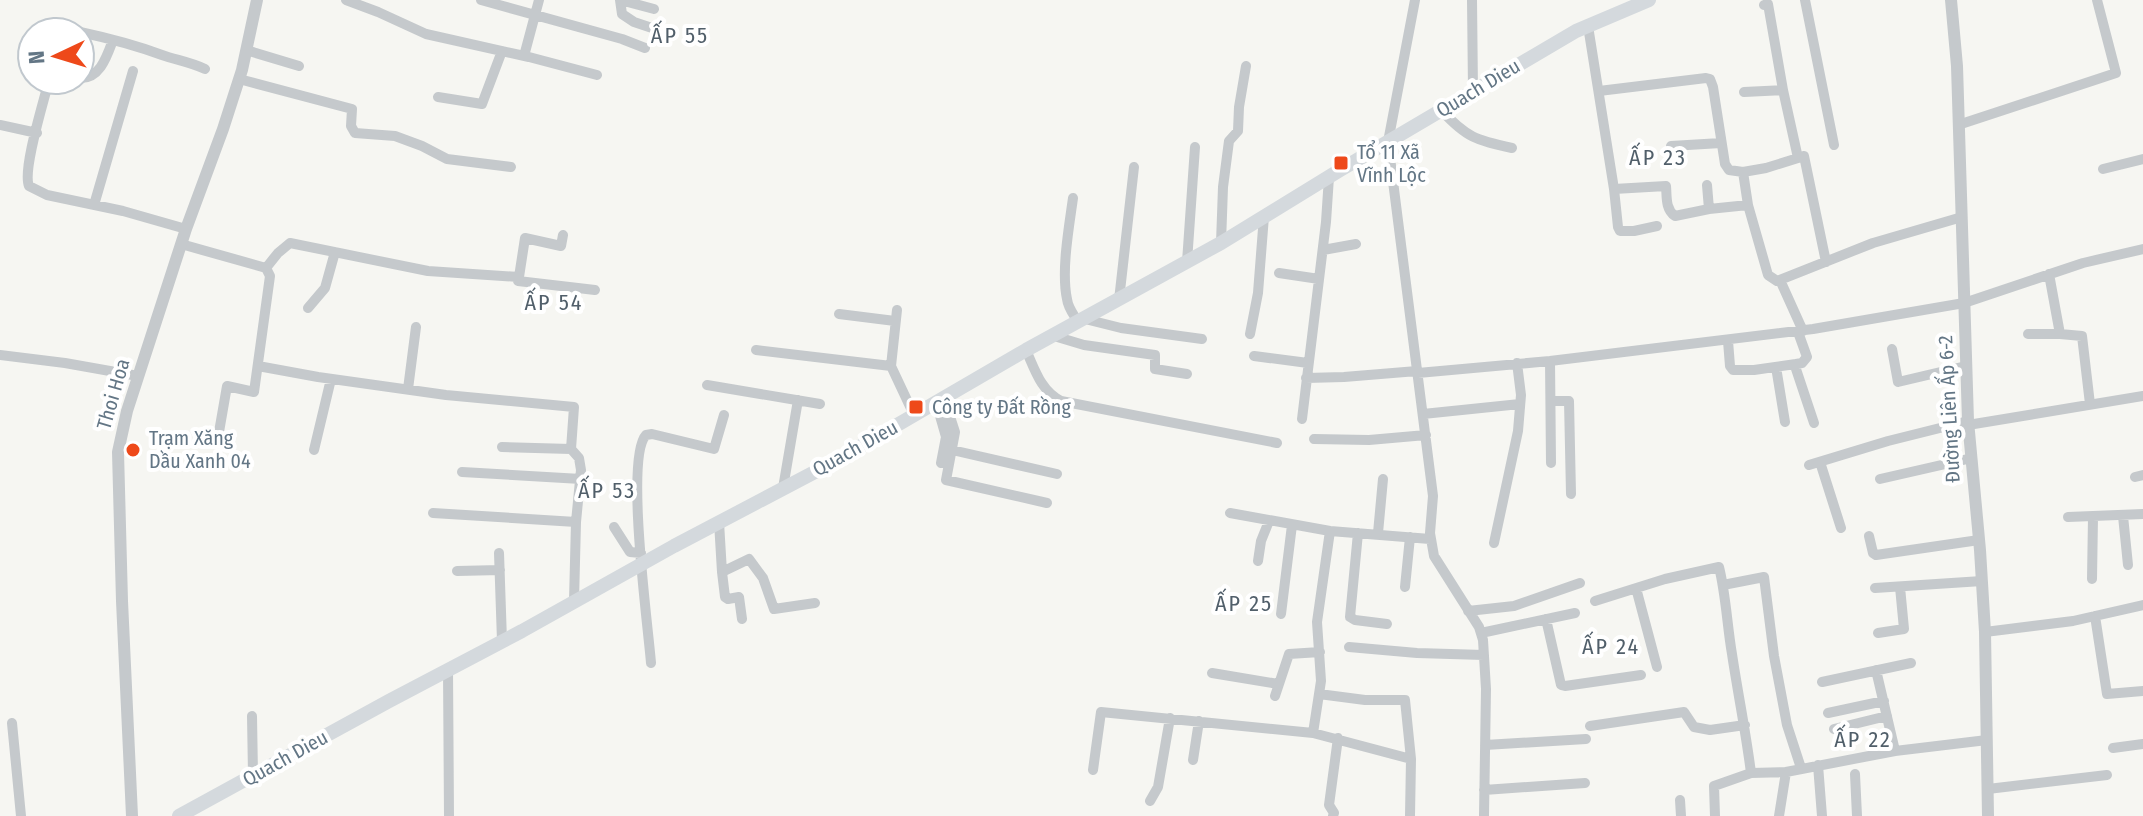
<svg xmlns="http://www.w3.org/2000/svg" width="2143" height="816" viewBox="0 0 2143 816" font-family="'Fira Sans Condensed',sans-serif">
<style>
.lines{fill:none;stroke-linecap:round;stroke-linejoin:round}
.minor{stroke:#c5c9cc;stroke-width:10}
.tertiary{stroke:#c5c9cc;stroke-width:12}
.secondary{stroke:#d4d9dd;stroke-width:14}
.poi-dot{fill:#ee491a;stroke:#fff;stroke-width:3}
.labels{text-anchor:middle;stroke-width:8;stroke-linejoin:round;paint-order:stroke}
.street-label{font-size:20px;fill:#637685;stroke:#fff}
.poi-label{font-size:20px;fill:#637685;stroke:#fff;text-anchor:start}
.neighbourhood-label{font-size:22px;letter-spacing:2px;fill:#515f6a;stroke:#fff}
</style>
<rect width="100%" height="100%" fill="#f6f6f2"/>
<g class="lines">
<path class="minor" d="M346 0 378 12 426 34 529 57 597 75
M481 0 622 39 645 48
M620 0 622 14 634 22 652 28
M620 0 654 9
M1415 0 1388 142 1433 496 1430 533 1434 556 1479 627 1483 640 1486 689 1484 816
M1472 0 1473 90
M1805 0 1834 145
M1588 26 1614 189 1666 186C1667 196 1665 209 1675 216L1709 209 1748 205
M80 32C108 38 135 45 162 55 176 60 190 62 205 69
M246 50 299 66
M524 56 539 0
M80 78C100 79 107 56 113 40
M239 79 352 109 351 126 355 133 395 136 422 146 447 159 511 167
M49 80C44 101 22 170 29 186L47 195 123 211 186 229
M1599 91 1706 78 1710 79 1713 87 1725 164 1729 170 1743 172 1748 205 1768 275 1777 281 1873 243 1962 217
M1744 92 1783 90
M438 97 482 104 502 51
M1441 110C1467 138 1476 140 1512 148
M0 125 37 133
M1958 125 2116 73 2097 0
M1671 146 1721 143
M1804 156 1826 262
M2103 169 2143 159
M1743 172 1766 168 1798 158 1783 90 1768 4 1764 5
M1707 185 1709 209
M1614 189 1618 227 1620 231H1634L1657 226
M1073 198C1069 227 1061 271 1067 299 1068 308 1074 315 1078 322
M94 205 133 71
M1221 243 1223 187 1229 141 1238 131 1239 107 1246 66
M181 244 266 268
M1323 250 1356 244
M1187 262 1195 147
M266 268 278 253 290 243 428 271 519 277 518 281 595 290
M1279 273 1319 279
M2049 274 2060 334 2082 336 2090 404
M519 277 525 238 561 246 563 235
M1780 280 1803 331
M1119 300 1134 167
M308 308 325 288 335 252
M897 310 891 366 914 415
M839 314 895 321
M1085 319 1121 328 1202 339
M1798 332 1807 357 1802 363 1796 364V369L1814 423
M1250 334 1258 293 1264 216
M2028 334H2060
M1054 336 1084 345 1155 355V369L1187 374
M1728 341 1730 366 1733 370H1754L1796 364
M1892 349 1898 382 1966 366
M756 350 891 366
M1026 350C1035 370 1041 391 1061 401L1277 443
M0 355 65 363 138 376
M1254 356 1308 363
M1550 361 1551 463
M258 366 318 377 446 395 574 407 571 449
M1776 367 1785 422
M1418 373 1550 361 1813 329 1964 303 2083 263 2143 249
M1306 378 1344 377 1417 371
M707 385 820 404
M408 389 416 327
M944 398 955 432 946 480 1047 503
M1551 401H1569L1571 494
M936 402 946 437 941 463
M1423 414 1520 404
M1302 419 1326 222 1329 177
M1968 425 2143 396
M219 432 227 386 254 392 270 276 266 268
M1314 439 1369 440 1426 435
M502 447 571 449 579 458 581 470 576 522 574 601
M314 450 331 379
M952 450 1057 474
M1820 462 1841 528
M1809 465 1888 441 1968 421
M462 472 581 479
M2135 477 2143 475
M1880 479 1972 458
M783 488 798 400
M433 513 576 522
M1230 513 1330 531 1430 539
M2123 516 2128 565
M2068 517 2143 514
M719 522 722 572 749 559 763 578 774 609 815 603
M614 527 630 552 641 553
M1358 533 1350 617 1355 620 1387 624
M1378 533 1383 479
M1869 536 1873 553 1876 555 1979 540
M1494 543 1518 431 1521 395 1517 363
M499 553 502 641
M1258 561 1261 541 1269 521
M457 571 500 570
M722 572 725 597 728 599 739 597 742 619
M2092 579 2093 517
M1723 585 1764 577 1774 656 1787 725 1801 768
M1405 587 1410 537
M1636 588 1657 667
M1875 588 1982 581
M1595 601 1665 579 1719 567C1726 595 1727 625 1732 654 1738 694 1746 733 1751 773L1786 772
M1468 611 1514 606 1580 583
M1281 614 1292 525
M2095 616 2107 694 2143 691
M1546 619 1561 685 1565 686 1641 675
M1985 632 2073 621 2143 605
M1481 633 1575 613
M1878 633 1904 629 1900 587
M1349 647 1417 653 1484 655
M651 663C648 625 625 457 646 435L652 434 714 449 724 415
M448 670 449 816
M1876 670 1895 751
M1212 673 1278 684
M1822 682 1911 663
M1319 694 1365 700H1405L1411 759 1410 816
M1275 696 1289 654 1320 652
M1828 713 1884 701
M252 716 253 775
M12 723 21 816
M1590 726 1684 712 1694 727 1710 730 1745 725
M1834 729 1887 716
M1313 733 1321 681 1317 622 1330 531
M1485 745 1586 739
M2113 748 2143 744
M1193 760 1199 721
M1818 765 1822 816
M1093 770 1101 712 1313 733 1411 759
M1855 774 1857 816
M1988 789 2107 775
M1484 790 1585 783
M1680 800 1681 816
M1150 801 1158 787 1170 718
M1333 816 1334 813 1329 805 1338 738
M1715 816 1714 786 1751 773
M1779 816 1786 772 1895 751 1987 740"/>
<path class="tertiary" d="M1951 0 1957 66 1968 421 1980 550 1985 632 1988 816
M132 816 122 601 118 452 127 411 186 229 223 129 242 70 257 0"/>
<path class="secondary" d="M179 816 389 701 522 631 674 546 830 464 1026 350 1221 243 1340 170 1576 31 1649 0"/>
</g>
<g class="poi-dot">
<rect x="1333" y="155" width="16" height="16" rx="4"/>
<rect x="908" y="399" width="16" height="16" rx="4"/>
<circle cx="133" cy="450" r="8"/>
</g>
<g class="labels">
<g class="street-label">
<text transform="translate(1478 88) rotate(-31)" y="7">Quach Dieu</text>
<text transform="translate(113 394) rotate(-74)" y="7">Thoi Hoa</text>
<text transform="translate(1949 409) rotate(-93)" y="7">Đường Liên Ấp 6-2</text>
<text transform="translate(855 448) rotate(-29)" y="7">Quach Dieu</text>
<text transform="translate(285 758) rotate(-29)" y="7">Quach Dieu</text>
</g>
<g class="poi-label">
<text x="1357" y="159">Tổ 11 Xã<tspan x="1357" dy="23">Vĩnh Lộc</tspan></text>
<text x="932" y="414">Công ty Đất Rồng</text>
<text x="149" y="445">Trạm Xăng<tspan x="149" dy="23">Dầu Xanh 04</tspan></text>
</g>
<g class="neighbourhood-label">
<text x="680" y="43">ẤP 55</text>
<text x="1658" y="165">ẤP 23</text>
<text x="554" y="310">ẤP 54</text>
<text x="607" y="498">ẤP 53</text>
<text x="1244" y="611">ẤP 25</text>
<text x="1611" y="654">ẤP 24</text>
<text x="1863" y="747">ẤP 22</text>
</g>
</g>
<g transform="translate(56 56) rotate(266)"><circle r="38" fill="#ffffff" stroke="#c1c8ce" stroke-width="2"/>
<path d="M0-6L14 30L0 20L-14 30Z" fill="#ee491a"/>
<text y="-12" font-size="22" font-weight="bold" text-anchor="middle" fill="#637685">N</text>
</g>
</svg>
